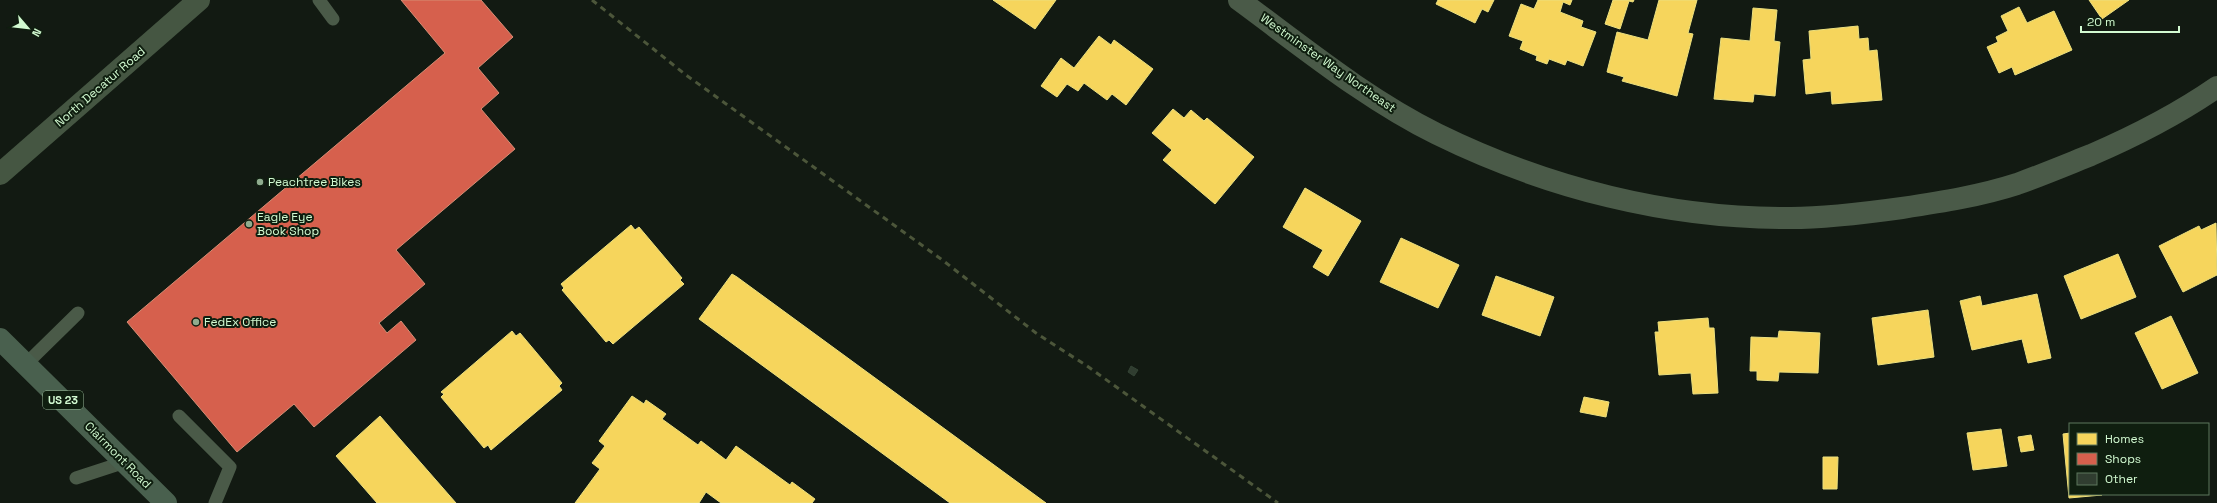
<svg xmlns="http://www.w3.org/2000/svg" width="2217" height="503" viewBox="0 0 2217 503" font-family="'Space Grotesk',sans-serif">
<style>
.homes{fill:#f6d55c;stroke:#ebe07f}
.shops{fill:#d6604d;stroke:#d58e75}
.building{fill:#303d30;stroke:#344435}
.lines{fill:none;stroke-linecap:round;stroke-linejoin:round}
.lane{stroke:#4a5a48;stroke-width:13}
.street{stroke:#4a5a48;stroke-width:22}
.secondary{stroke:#455642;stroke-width:22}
.primary{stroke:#49604e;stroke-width:22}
.rail{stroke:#4c563a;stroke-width:3;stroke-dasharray:6 5;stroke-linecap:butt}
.poi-dot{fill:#8fac8e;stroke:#0f1e0f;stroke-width:1.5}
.labels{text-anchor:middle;stroke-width:4;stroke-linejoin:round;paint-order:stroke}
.shield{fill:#0f1e0f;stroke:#98b897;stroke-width:1}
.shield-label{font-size:11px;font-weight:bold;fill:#d2fad1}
.street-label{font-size:12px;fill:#d2fad1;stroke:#0f1e0f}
.poi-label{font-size:12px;fill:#d2fad1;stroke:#0f1e0f;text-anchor:start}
</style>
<rect width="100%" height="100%" fill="#121a12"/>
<path class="homes" d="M993 0H1056L1035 29Z
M1438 0H1494L1488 12 1482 9 1475 23 1436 4Z
M1538 0H1572L1570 5 1563 2 1560 12 1583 21 1581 27 1596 32 1583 66 1567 60 1565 65 1549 59 1547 64 1536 60 1537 56 1520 49 1523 41 1509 36 1521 4 1534 9Z
M1613 0H1634L1633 2 1629 1 1620 29 1605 24Z
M1659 0H1697L1688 33 1693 34 1677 96 1622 81 1624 77 1607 72 1617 32 1648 40Z
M2089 0H2129L2102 19Z
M2019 7 2027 23 2054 11 2072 50 2015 75 2012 67 1999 73 1987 47 1998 42 1996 37 2008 31 2001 16Z
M1753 8 1777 10 1774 41 1780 42 1775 96 1754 94 1753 102 1714 99 1721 38 1750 41Z
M1858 26 1859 39 1868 38 1869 51 1877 50 1882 100 1832 104 1831 91 1806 94 1803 60 1811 59 1809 31Z
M1099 36 1111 45 1114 40 1153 69 1126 105 1112 94 1107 100 1084 83 1078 91 1067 84 1057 97 1041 86 1061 58 1074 68Z
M1173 109 1184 118 1191 110 1204 121 1207 118 1254 157 1215 204 1163 160 1172 150 1152 133Z
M1305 188 1361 221 1328 276 1313 267 1323 250 1283 227Z
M2216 223 2217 275 2183 292 2159 246 2199 226 2201 230Z
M631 225 635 230 639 227 682 278 680 280 684 284 613 344 609 340 606 342 562 290 564 288 561 284Z
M1401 238 1459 265 1438 308 1380 282Z
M2118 254 2136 297 2081 319 2064 276Z
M732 274 737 277 1046 503H950L699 319Z
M1496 276 1554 297 1540 336 1482 315Z
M2037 294 2051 358 2028 363 2022 339 1972 350 1960 301 1980 296 1982 306Z
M1928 310 1934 357 1878 365 1872 318Z
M2171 316 2198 373 2162 389 2135 333Z
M1708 318 1709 328H1714L1718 393 1693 394 1691 373 1659 375 1655 332H1659L1658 322Z
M512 331 516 336 520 333 562 383 559 386 562 390 491 450 488 445 484 448 441 397 444 394 441 392Z
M1779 331 1820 333 1818 373 1779 372 1778 381 1757 380V371H1750L1751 337 1778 338Z
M632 396 644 404 646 400 666 414 662 419 698 445 701 441 726 460 736 446 790 485 792 482 815 499 812 503H721L706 492 699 503H575L600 469 592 463 605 446 599 441Z
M1584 397 1609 402 1606 417 1580 412Z
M380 416 400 439 456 503H377L336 456Z
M2001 429 2007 466 1973 470 1967 433Z
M2070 433V494L2102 495 2069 498 2063 434Z
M2031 435 2034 450 2021 452 2018 437Z
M1823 457H1838L1837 489H1823Z"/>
<path class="shops" d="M401 0H481L513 37 478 68 499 93 481 109 515 149 396 250 425 284 379 323 387 333 401 321 416 340 314 427 294 404 237 452 127 322 445 53Z"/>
<path class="building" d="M1131 366 1138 370 1134 376 1128 372Z"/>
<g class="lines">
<path class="lane" d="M319 0 333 19
M26 364 78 313
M179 416 230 467 215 503
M76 478 125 462"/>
<path class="street" d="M1239 0C1303 47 1366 99 1437 134 1547 188 1669 219 1791 218 1828 218 1866 213 1902 208 1941 202 1980 196 2017 184 2042 175 2066 165 2091 155 2135 136 2178 114 2217 87"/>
<path class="secondary" d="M0 174 199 0"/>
<path class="primary" d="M0 339 166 503"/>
<path class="rail" d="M592 0 686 75 941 259 1036 333 1087 366 1278 503"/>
</g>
<g class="poi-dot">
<circle cx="260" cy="182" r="4"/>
<circle cx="249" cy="224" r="4"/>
<circle cx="196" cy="322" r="4"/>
</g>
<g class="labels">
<rect class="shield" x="43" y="391" width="40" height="18" rx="3"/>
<g class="shield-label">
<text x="63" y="404">US 23</text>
</g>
<g class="street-label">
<text transform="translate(1328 63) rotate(35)" y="4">Westminster Way Northeast</text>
<text transform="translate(100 87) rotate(-41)" y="4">North Decatur Road</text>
<text transform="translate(118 455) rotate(45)" y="4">Clairmont Road</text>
</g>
<g class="poi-label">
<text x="268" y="186">Peachtree Bikes</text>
<text x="257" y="221">Eagle Eye<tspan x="257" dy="14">Book Shop</tspan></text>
<text x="204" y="326">FedEx Office</text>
</g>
</g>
<rect x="2069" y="423" width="140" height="72" fill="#0f1e0f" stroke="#5d765d"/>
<rect x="2077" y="433" width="20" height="12" fill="#f6d55c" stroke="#5d765d"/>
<text x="2105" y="443" font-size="12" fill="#d2fad1">Homes</text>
<rect x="2077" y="453" width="20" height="12" fill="#d6604d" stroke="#5d765d"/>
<text x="2105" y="463" font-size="12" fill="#d2fad1">Shops</text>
<rect x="2077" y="473" width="20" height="12" fill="#303d30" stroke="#5d765d"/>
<text x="2105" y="483" font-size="12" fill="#d2fad1">Other</text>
<g transform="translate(28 28) rotate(118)" stroke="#0f1e0f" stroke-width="3" paint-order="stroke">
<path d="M0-3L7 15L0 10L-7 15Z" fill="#d2fad1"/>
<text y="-6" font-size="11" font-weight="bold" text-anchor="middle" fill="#d2fad1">N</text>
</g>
<path d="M2081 26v6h98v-6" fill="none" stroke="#d2fad1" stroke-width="2"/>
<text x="2087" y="26" font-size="12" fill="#d2fad1" stroke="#0f1e0f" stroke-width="3" paint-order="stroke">20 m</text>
</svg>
